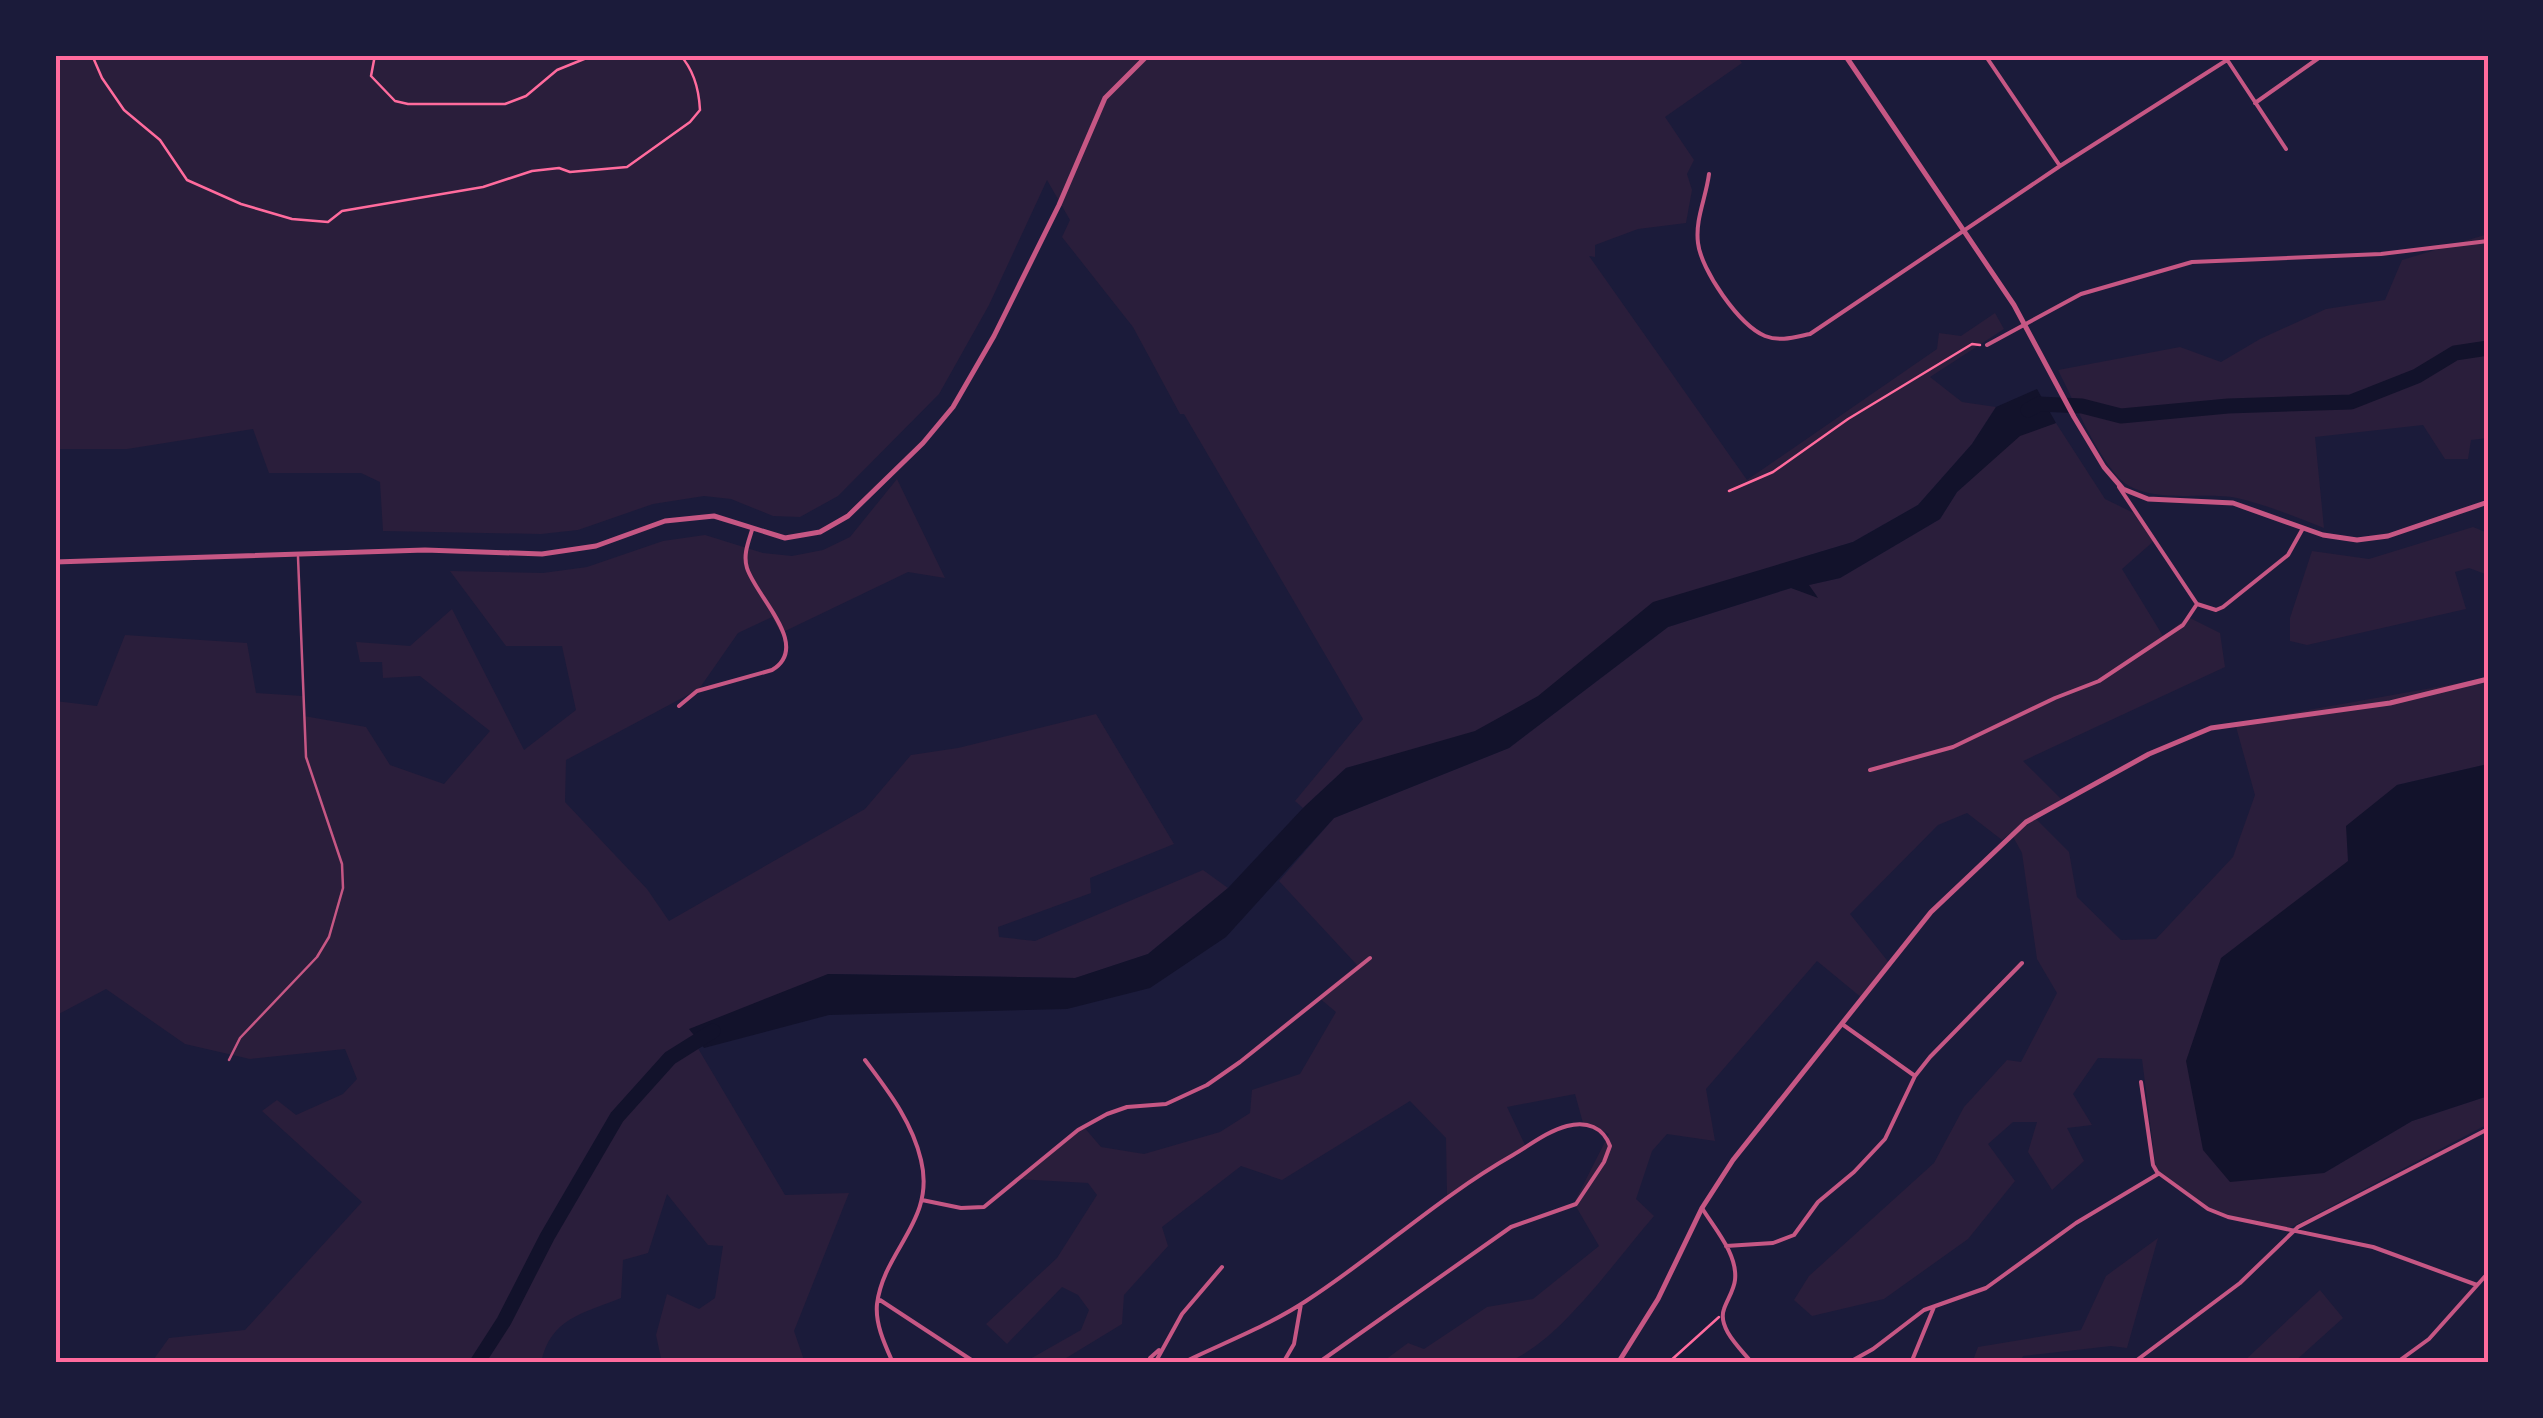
<svg xmlns="http://www.w3.org/2000/svg" width="2543" height="1418" viewBox="0 0 2543 1418" font-family="Helvetica,sans-serif">
<style>
.green{fill:#2a1e3b}
.water{fill:#12122b}
.lines{fill:none;stroke-linecap:round;stroke-linejoin:round}
.river{stroke:#12122b;stroke-width:15}
.path{stroke:#ff6b9d;stroke-width:2.5}
.service{stroke:#c65784;stroke-width:2.5}
.minor{stroke:#c65784;stroke-width:4}
.tertiary{stroke:#c65784;stroke-width:5}
.neatline{fill:none;stroke:#ff6b9d;stroke-width:4}
</style>
<rect width="100%" height="100%" fill="#1b1b3a"/>
<path class="green" d="M55 55H1736L1742 63 1665 117 1694 160 1687 174 1692 190 1686 223 1638 229 1595 245V257L1589 256 1747 480 1937 349 1939 333 1961 336 1995 313 2004 329 1930 377 1962 402 1996 407 1972 444 1918 505 1853 542 1803 557 1702 600 1496 728 1346 768 1303 808 1295 801 1363 719 1184 414H1180L1133 327 1062 237 1070 220 1047 180 989 305 939 394 838 496 800 517 773 516 731 499 704 496 653 504 578 530 541 534 383 531 380 482 361 473H269L253 429 127 449H55Z
M2488 234V438L2471 440 2468 459H2445L2423 425 2315 437 2324 528C2296 517 2267 505 2237 498 2203 491 2144 506 2118 477 2092 447 2076 405 2058 370L2180 347 2221 362 2260 339 2326 309 2385 300 2402 260Z
M2056 423 2105 499 2142 517 2155 540 2122 569 2163 636 2188 617 2220 633 2225 667 2023 761 2062 800 2034 817 2069 852 2077 897 2121 940 2156 939 2233 857 2255 795 2235 723 2488 678V764L2397 785 2348 861 2324 1173 2412 1121 2488 1096V1124L2288 1229 2211 1212 2156 1169 2142 1059 2098 1058 2073 1094 2092 1125 2067 1128 2084 1161 2052 1190 2028 1152 2037 1122H2013L1988 1144 2015 1181 1968 1239 1884 1299 1812 1316 1794 1300 1809 1276 1934 1163 1964 1107 2007 1060 2021 1062 2057 993 2037 959 2022 853 2011 833 2002 840 1967 813 1938 825 1850 914 1890 964 1862 998 1817 961 1706 1089 1715 1141 1667 1134 1652 1151 1636 1199 1654 1216C1617 1258 1561 1340 1510 1361 1499 1365 1484 1358 1472 1363H1381L1408 1343 1424 1349 1487 1307 1533 1299 1599 1246 1574 1203 1609 1134 1583 1123 1575 1094 1507 1107 1527 1149 1447 1195 1446 1138 1410 1101 1282 1180 1241 1166 1162 1227 1168 1246 1124 1295 1122 1324 1058 1363H1023L1081 1330 1089 1310 1078 1295 1062 1287 1007 1344 986 1324 1057 1258 1097 1195 1088 1183 1014 1179 1083 1126 1101 1147 1144 1154 1220 1132 1250 1113 1252 1090 1300 1074 1336 1012 1318 997 1357 965 1279 881 1334 818 1509 748 1668 627 1791 588 1817 596 1808 585 1840 578 1940 519 1957 492 2020 435Z
M897 479 945 578 908 572 781 633 772 617 738 633 699 689 566 760 565 802 647 889 669 921 865 809 911 755 958 748 1096 714 1174 844 1090 878 1091 893 998 927 999 937 1035 941 1203 870 1228 888 1148 954 1076 978 828 974 696 1045 785 1195 849 1193 794 1331 805 1363H662L656 1335 667 1294 699 1309 715 1298 723 1246 708 1245 667 1194 648 1253 623 1260 621 1298C584 1313 550 1318 541 1363H151L169 1338 245 1330 362 1202 262 1111 277 1100 296 1115 343 1094 357 1079 345 1049 250 1059 185 1044 106 989 55 1016V701L97 706 125 635 247 643 256 693 303 696 304 716 366 727 390 765 444 784 490 731 420 676 383 678 382 662H360L356 642 410 646 452 609 524 750 576 710 562 646H506L450 571 543 573 587 567 663 541 705 535 763 553 792 556 823 550 850 537Z
M2473 527 2488 533V575L2469 568 2455 572 2466 609 2307 645 2290 641V618L2312 551 2369 559Z
M2158 1238 2127 1348 2111 1346 2023 1356 2020 1363H1972L1978 1347 2081 1330 2106 1276Z
M2320 1290 2343 1318 2293 1363H2242Z"/>
<path class="water" d="M2037 389 2056 423 2020 436 1957 492 1940 519 1840 578 1809 585 1818 598 1791 588 1668 627 1509 748 1334 818 1226 937 1150 988 1067 1009 829 1015 704 1048 689 1029 828 974 1075 978 1148 954 1228 888 1303 808 1346 768 1475 731 1538 696 1653 602 1853 542 1918 505 1972 444 1996 407Z
M2488 764V1096L2412 1121 2324 1173 2230 1182 2203 1150 2186 1061 2221 958 2348 861 2346 826 2397 785Z"/>
<g class="lines">
<path class="river" d="M2028 410 2039 404 2082 406 2121 416 2228 406 2351 402 2417 376 2455 353 2488 348
M477 1363 504 1321 547 1237 617 1117 670 1058 713 1031"/>
<path class="path" d="M92 55 102 78 124 110 160 140 187 180 241 204 292 219 328 222 342 211 483 187 532 171 559 168 570 172 627 167 690 122 700 110C699 90 694 70 680 55
M375 55 371 76 395 101 408 104H505L526 96 557 70 594 55
M1729 491 1773 472 1848 419 1972 344 1980 345
M1668 1363 1719 1317"/>
<path class="service" d="M229 1060 240 1038 317 957 329 937 343 888 342 864 306 757 298 557"/>
<path class="minor" d="M1985 55 2060 166
M2224 55 2286 149
M2255 103 2323 55
M1709 174C1706 198 1695 219 1698 243 1701 270 1739 325 1765 336 1780 342 1795 337 1810 334L2060 166 2227 60
M1987 345 2081 294 2192 262 2381 254 2488 241
M2119 487 2197 604
M2197 604 2216 610 2223 607 2288 555 2302 530
M679 706 697 691 772 670C812 646 756 597 747 568 743 555 748 543 752 530
M1870 770 1953 747 2055 698 2099 681 2183 625 2197 604
M1842 1024 1915 1076
M865 1060C888 1091 912 1121 921 1160 936 1221 884 1249 877 1304 875 1324 885 1345 893 1363
M2141 1082 2153 1165 2157 1172 2208 1209 2228 1217 2373 1247 2477 1285
M922 1200 961 1208 984 1207 1078 1130 1107 1114 1127 1107 1166 1104 1207 1085 1240 1062 1370 958
M1702 1208C1714 1228 1738 1254 1735 1280 1734 1290 1727 1300 1724 1309 1717 1328 1741 1349 1752 1363
M1726 1246 1773 1243 1794 1235 1818 1202 1854 1172 1885 1139 1915 1076 1930 1057 2022 963
M880 1300 976 1363
M1151 1363 1150 1358 1159 1350
M1155 1363 1182 1314 1222 1267
M1182 1363C1223 1343 1268 1326 1306 1301 1377 1255 1439 1197 1513 1155 1530 1145 1548 1131 1567 1126 1587 1121 1603 1127 1610 1146L1604 1162 1576 1204 1511 1227 1318 1363
M1283 1363 1294 1344 1301 1304
M1848 1363 1873 1349 1924 1310 1986 1288 2076 1223 2158 1174
M1911 1363 1934 1307
M2133 1363 2240 1283 2298 1227 2488 1129
M2396 1363 2429 1339 2488 1273"/>
<path class="tertiary" d="M1845 55 2014 305 2074 417 2104 467 2123 489 2148 499 2233 503 2323 535 2357 540 2388 536 2488 502
M55 562 425 550 542 554 596 546 665 521 714 516 785 538 820 532 848 516 923 443 953 407 994 336 1059 205 1105 98 1148 55
M1618 1363 1658 1299 1702 1208 1733 1160 1931 912 2026 822 2149 754 2211 728 2390 703 2488 679"/>
</g>
<rect width="2543" height="1418" fill="none" stroke="#1b1b3a" stroke-width="115"/>
<rect x="58" y="58" width="2428" height="1302" class="neatline"/>
</svg>
